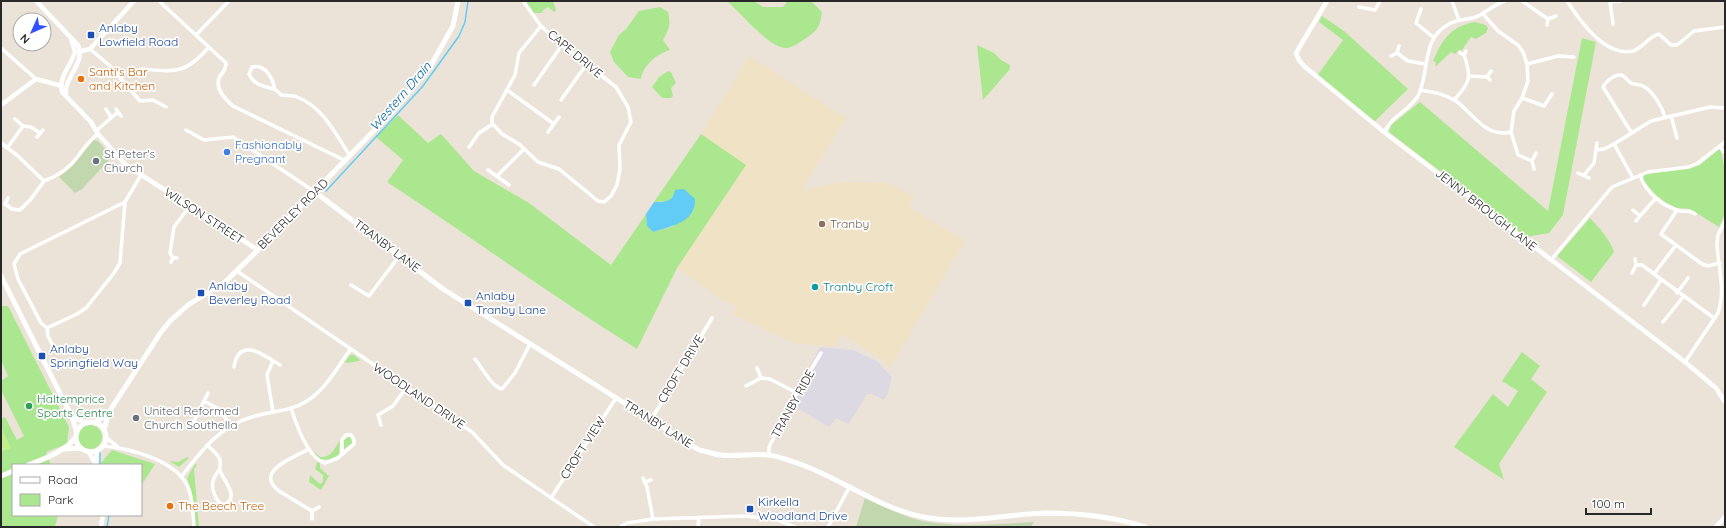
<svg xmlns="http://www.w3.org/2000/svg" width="1726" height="528" viewBox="0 0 1726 528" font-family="Quicksand,sans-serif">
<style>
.industrial{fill:#dcd9e3}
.education{fill:#efe2c5}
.green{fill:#abe78f}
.cemetery{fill:#c1d7ad}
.pitch{fill:#c2ef8a}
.water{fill:#62cbf6}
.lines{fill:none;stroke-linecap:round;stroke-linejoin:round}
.stream{stroke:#62cbf6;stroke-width:1.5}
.minor{stroke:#fff;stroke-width:3.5}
.tertiary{stroke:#fff;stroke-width:4.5}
.secondary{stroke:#fff;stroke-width:5}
.transit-dot{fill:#1a4fb4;stroke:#fff;stroke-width:1.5}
.food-dot{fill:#e8710a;stroke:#fff;stroke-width:1.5}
.shop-dot{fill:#3f7fe0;stroke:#fff;stroke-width:1.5}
.worship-dot{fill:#6b7280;stroke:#fff;stroke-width:1.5}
.education-dot{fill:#8d6e63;stroke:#fff;stroke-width:1.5}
.culture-dot{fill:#0f9aa8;stroke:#fff;stroke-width:1.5}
.leisure-dot{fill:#2e9e5b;stroke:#fff;stroke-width:1.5}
.labels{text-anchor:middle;stroke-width:3.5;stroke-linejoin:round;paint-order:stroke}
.transit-label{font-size:12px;fill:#164399;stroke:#fff;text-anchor:start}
.street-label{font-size:12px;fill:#282828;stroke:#fff}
.food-label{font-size:12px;fill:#c56008;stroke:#fff;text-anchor:start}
.shop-label{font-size:12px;fill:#366cbe;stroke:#fff;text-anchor:start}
.worship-label{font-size:12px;fill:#5b616d;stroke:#fff;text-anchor:start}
.education-label{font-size:12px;fill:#785e54;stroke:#fff;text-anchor:start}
.culture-label{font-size:12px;fill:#0d838f;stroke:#fff;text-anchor:start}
.leisure-label{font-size:12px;fill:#27864d;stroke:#fff;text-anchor:start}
.water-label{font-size:13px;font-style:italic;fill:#04669f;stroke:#fff}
</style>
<rect width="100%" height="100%" fill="#ece3d8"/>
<path class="industrial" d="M820 347 853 350 877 361 892 377 888 393 884 400 872 394H867L849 424 836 418 829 427 791 404Z"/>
<path class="education" d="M749 56 846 118 801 191 840 182 886 183 909 193 914 198 909 207 965 241 890 368 881 359 841 334 835 347 793 343 732 314 736 306 722 300 677 268 746 166 701 134Z"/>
<path class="green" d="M528 1H553L556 10 554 12 548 7 543 10 542 13H534L527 3Z
M727 1H754L763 7H783L788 1H811L822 12C820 27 818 30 805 39 800 42 792 48 786 48 769 48 740 12 727 1Z
M660 7 668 12C671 24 669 29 663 40L670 50C658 53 642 66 641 79L628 77 614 62 610 52 619 35 626 29 639 11Z
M1322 16 1344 31 1408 89 1374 122 1317 76 1343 40 1319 22Z
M1475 22 1486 25 1488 28 1486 33 1476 39 1471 37 1462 50H1458L1456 54 1451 52 1435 67 1436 62 1433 61C1442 40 1451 26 1475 22Z
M1582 38 1596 42 1563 215 1549 233 1526 237 1389 132 1391 125 1420 102 1548 211Z
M977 45 994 53 1001 60 1010 65V69L983 100Z
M668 71 671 72 676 83 671 88 673 96 671 98H662L652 87 659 77Z
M398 115 428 143 441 134 474 171 529 203 611 265 646 214 647 226 653 232 674 226V198L669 201 654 202 701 134 746 165 677 268 637 349C552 296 471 237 387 182L403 160 376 137Z
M1719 149C1726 155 1726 201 1725 212 1724 217 1721 222 1719 227L1690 209 1677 208 1665 202 1655 194 1643 180 1644 174 1691 168 1700 165Z
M1590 218C1598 226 1611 241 1614 252L1591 282 1557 256Z
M1 306H8L69 427 67 444 46 452 51 465H13V515H58L55 527H1V419L5 417 17 440 24 436 1 390V381L8 376 1 360Z
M1522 352 1540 366 1531 379 1547 392 1499 464 1504 480 1454 447 1493 394 1508 407 1518 391 1502 381Z
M350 355H354L360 360 359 361 347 363 345 362Z
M78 437a12 12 0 1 1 24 0a12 12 0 1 1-24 0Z
M348 437H351L352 443 344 449 343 441Z
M340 440 339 454 331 460 320 459 314 453 315 452 320 457C331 458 335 448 340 440Z
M112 450 155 464 141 486V465H99Z
M187 457 189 458 179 467 169 461 178 462Z
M317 462 320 463V468L329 476 321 490 309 482 310 475 320 484 323 482V475L315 469Z
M195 464 197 465 194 469 199 527H195L190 488 187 478Z"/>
<path class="cemetery" d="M94 140 98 141 112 157 82 189 75 193 59 177 70 168Z
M865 498C884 507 902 516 922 521 958 528 998 524 1034 522L1031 527H856Z"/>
<path class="pitch" d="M1 427 11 448 1 452Z"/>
<path class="water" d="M684 189 695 199C696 222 672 226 653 232L647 226 646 214 654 202C666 202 673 202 675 190Z"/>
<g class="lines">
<path class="stream" d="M326 191 423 86 459 36 465 22 468 1
M100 465V453
M107 527 109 515"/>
<path class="minor" d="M159 1 226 63C226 71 222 72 219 78 215 89 225 99 233 106L346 161
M523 1 541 26 555 39 616 87 628 107 631 122 619 145 620 169 617 185 611 196 604 202 598 201 559 169 538 162 519 144 502 134 492 123V117L515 75 519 53 541 26
M1452 1 1459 20
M1522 1 1548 19
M1567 1C1580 21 1605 57 1633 51 1643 48 1649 36 1659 34L1671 45H1677L1694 31 1725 27
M1359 7 1375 10 1380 1
M1421 9 1416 23 1433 37
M1613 24 1610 2 1621 1
M1547 25 1548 19 1556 16
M196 35 229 1
M1 48 36 79
M90 49 109 65 140 101 153 100 166 107
M1397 53 1408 61 1425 64
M1460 53 1464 55 1466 51
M1391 56 1397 53 1399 46
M1527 64 1558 56 1574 57
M142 69C177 72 185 74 209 47
M1469 76 1487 77
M1490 80 1487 77 1491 71
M534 85 562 45
M275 90C273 78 265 64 252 67L249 74C254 85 263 86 274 89 277 90 279 94 282 95 286 96 292 95 297 97 323 107 335 133 350 156
M507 90 554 124
M1420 90C1433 92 1445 94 1456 101 1474 114 1485 138 1511 132L1514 111 1522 98 1528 81 1527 64 1523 52 1518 45 1498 31 1483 14
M1522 98 1544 106 1552 94
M561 100 586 65
M1454 100C1470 83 1472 77 1464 55
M106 109 111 117
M116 109 121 116
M1671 116 1677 138
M15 119 23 126
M186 130 204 140 233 137 315 192
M96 131 118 112
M548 132 559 117
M1384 132C1387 128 1390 123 1393 120 1401 112 1414 105 1419 94 1430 69 1421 39 1449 24 1458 19 1467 20 1476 17 1486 13 1494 4 1505 1
M1511 132 1518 155 1532 161
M1631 132 1603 87C1606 81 1615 74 1621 75 1625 76 1628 81 1631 83 1635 85 1640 84 1643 86 1653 91 1662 107 1665 117
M37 137 43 130
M1 143 18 156 44 181
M8 147 23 126 31 127 40 133
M469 147 479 133 493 124
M1720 147 1725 153
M1596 150 1597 143
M1534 169 1532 161 1536 153
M488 170 509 185
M1578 173 1589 178
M1584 175 1594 163 1596 150 1604 149 1614 144
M1640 175C1646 193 1662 206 1680 211 1686 212 1690 210 1695 214
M497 176 524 149
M1633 178 1614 144 1651 121 1710 107 1725 108
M44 181C58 176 70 168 79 155 85 147 90 139 98 134
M8 198 5 204 12 209 20 210 31 199 44 181
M1633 210 1640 216 1636 221
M1677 210 1661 234 1702 264 1708 266 1720 263
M1640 216 1656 198
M173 258 170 253 174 227 190 206
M1551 260 1612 187 1648 172 1689 167 1698 163 1725 142
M171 262 173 258H177
M1636 265H1642L1654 274 1676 245
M237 271 472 432 503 465 594 527
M1632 273 1636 265 1635 259
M1654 274 1714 318
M351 285 369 296 400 255
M1677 293 1688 278
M1644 305 1661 280
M1663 322 1683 297
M47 328 41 323 18 279 14 264 20 254 125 202
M54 348 48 336 47 328 77 314 86 308 114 273 120 263 125 202 141 175
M475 359C483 369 491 386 502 389L515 373 530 344
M1685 362 1718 313C1726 290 1718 267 1717 244L1718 235 1725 221
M234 367C239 335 265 356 280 365
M757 368 761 378 770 379 797 393
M746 386 761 378
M204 401 217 408 232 426
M291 408C296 424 308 458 325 463L338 458 354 444V440L351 435H346L342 440V454
M273 412 267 375 273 361
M651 420 712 318
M193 423 208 393
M381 425 378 415 393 406 406 388
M105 437 117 446
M207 445C211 449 220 455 220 461 221 464 219 468 220 470 223 481 241 497 224 505 216 503 211 489 213 481 214 477 217 473 219 470
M103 446C129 448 176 460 188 487 193 499 193 514 194 527
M309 449C295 457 253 471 279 491L312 511
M769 455V447L797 393 821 353
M181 477C201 452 219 426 252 417 270 411 290 412 307 401 326 389 337 368 350 350
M643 478 647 487 653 519
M645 482 651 480
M551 498 616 398
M312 519V511L319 507
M620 527 627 523 653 519 745 516 775 519 795 527
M698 527 699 517
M828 527 850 486"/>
<path class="tertiary" d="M36 1 78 45C86 64 63 77 66 96
M1327 1 1296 53 1299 60 1304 66 1384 132 1685 362 1716 388 1725 402
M71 38 75 52C71 66 58 77 62 92L91 122 98 134 126 165 258 250
M78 52 90 49 134 1
M1 105 36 79 62 86
M88 451 96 465
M96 464 97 450
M101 527 103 515
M1716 527 1725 517"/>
<path class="secondary" d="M315 192 443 289 699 450C706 451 713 454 720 455 736 457 752 453 768 455 779 456 790 461 800 464 844 480 883 511 929 518 969 524 1007 514 1047 513 1080 513 1114 517 1145 527
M1 276 72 417 77 433
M72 417 87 423
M76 437a15 15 0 1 1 30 0a15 15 0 1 1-30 0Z
M95 423 108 413
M104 430 109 412 161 332 171 320 188 305 225 282 258 250 393 111 430 67 453 26 458 1
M64 449 81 448
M28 465C44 459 66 451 76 437
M1 476 13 471"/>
</g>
<g class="transit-dot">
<rect x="87" y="31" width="8" height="8" rx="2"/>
<rect x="197" y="289" width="8" height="8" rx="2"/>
<rect x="464" y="299" width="8" height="8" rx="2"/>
<rect x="38" y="352" width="8" height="8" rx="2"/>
<rect x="746" y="505" width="8" height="8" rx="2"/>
</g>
<g class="food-dot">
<circle cx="81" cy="79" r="4"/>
<circle cx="170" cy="506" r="4"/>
</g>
<circle class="shop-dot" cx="227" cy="152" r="4"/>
<g class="worship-dot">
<circle cx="96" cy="161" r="4"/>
<circle cx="136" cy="418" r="4"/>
</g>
<circle class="education-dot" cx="822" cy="224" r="4"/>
<circle class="culture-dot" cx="815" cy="287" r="4"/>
<circle class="leisure-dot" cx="29" cy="406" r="4"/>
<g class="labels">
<g class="transit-label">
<text x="99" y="32">Anlaby<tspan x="99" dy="14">Lowfield Road</tspan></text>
<text x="209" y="290">Anlaby<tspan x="209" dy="14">Beverley Road</tspan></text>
<text x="476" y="300">Anlaby<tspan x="476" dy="14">Tranby Lane</tspan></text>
<text x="50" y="353">Anlaby<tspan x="50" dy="14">Springfield Way</tspan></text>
<text x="758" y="506">Kirkella<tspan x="758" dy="14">Woodland Drive</tspan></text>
</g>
<g class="street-label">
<text transform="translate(575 54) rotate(40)" y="4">CAPE DRIVE</text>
<text transform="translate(1486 210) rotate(38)" y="4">JENNY BROUGH LANE</text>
<text transform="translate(293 214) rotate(-45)" y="4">BEVERLEY ROAD</text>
<text transform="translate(204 216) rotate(33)" y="4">WILSON STREET</text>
<text transform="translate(387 246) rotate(37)" y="4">TRANBY LANE</text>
<text transform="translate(681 369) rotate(-59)" y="4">CROFT DRIVE</text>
<text transform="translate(419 396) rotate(34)" y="4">WOODLAND DRIVE</text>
<text transform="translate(793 404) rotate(-61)" y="4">TRANBY RIDE</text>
<text transform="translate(658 424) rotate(32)" y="4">TRANBY LANE</text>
<text transform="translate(583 448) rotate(-57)" y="4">CROFT VIEW</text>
</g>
<g class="food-label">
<text x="89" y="76">Santi's Bar<tspan x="89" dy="14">and Kitchen</tspan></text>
<text x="178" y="510">The Beech Tree</text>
</g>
<g class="shop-label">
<text x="235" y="149">Fashionably<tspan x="235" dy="14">Pregnant</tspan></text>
</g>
<g class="worship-label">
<text x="104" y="158">St Peter's<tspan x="104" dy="14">Church</tspan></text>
<text x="144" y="415">United Reformed<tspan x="144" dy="14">Church Southella</tspan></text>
</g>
<g class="education-label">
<text x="830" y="228">Tranby</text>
</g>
<g class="culture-label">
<text x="823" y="291">Tranby Croft</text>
</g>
<g class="leisure-label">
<text x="37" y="403">Haltemprice<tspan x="37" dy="14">Sports Centre</tspan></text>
</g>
<g class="water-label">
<text transform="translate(400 96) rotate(-49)" y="5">Western Drain</text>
</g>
</g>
<rect width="1726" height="528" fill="none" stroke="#282828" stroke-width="4"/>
<rect x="12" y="464" width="130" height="52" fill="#ffffff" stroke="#a9a9a9"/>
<rect x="20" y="477" width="20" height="6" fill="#ffffff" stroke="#a9a9a9"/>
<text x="48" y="484" font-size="12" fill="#282828">Road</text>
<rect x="20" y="494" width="20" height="12" fill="#abe78f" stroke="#a9a9a9"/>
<text x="48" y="504" font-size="12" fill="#282828">Park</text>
<g transform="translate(32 32) rotate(225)"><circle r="19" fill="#ffffff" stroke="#a9a9a9"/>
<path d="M0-3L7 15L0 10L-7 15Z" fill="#3153ff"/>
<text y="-6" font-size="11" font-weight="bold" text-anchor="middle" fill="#282828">N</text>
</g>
<path d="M1586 508v6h65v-6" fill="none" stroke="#282828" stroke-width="2"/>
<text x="1592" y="508" font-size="12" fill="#282828" stroke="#ffffff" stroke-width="3" paint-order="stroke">100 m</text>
</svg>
